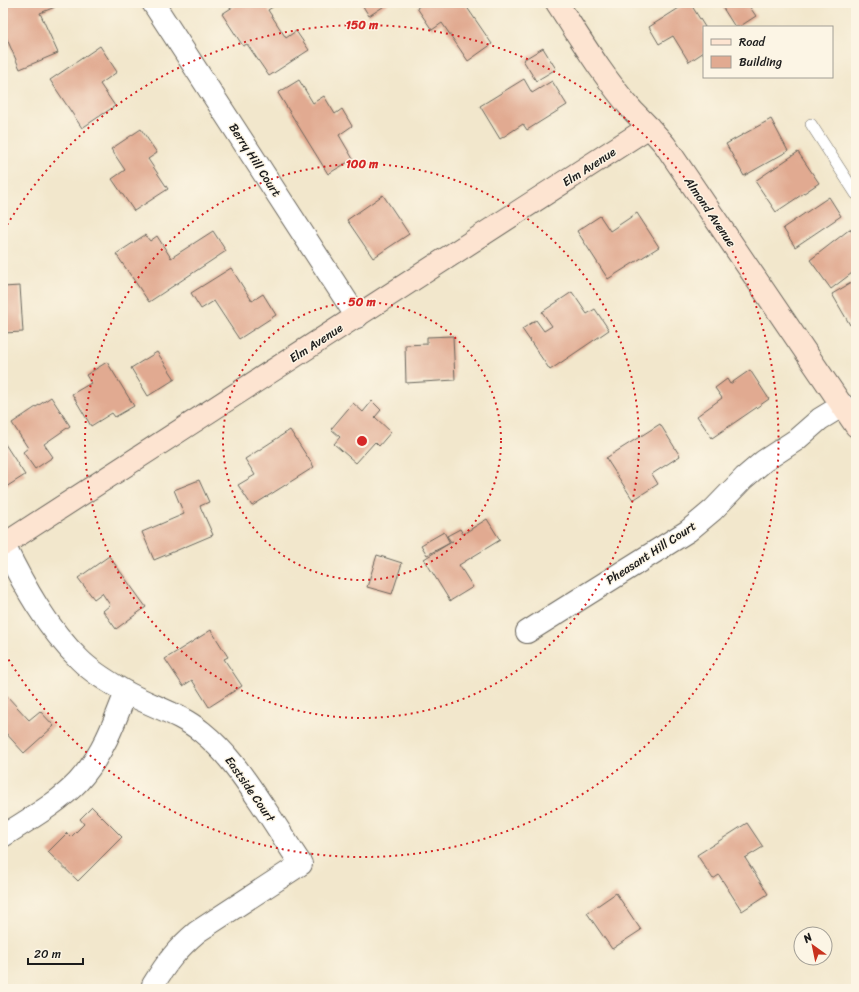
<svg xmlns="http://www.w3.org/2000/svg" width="859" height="992" viewBox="0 0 859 992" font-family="Sriracha,sans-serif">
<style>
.building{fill:#e1aa91}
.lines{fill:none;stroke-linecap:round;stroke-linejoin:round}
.lane-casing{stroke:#67635a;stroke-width:12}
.street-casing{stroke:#67635a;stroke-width:24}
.secondary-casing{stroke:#67635a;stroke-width:24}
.lane{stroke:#fff;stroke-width:11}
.street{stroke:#fff;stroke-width:22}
.secondary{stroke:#fde4d1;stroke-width:22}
.ring{fill:none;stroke:#d62828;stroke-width:2;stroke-dasharray:2 4}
.labels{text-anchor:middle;stroke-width:3;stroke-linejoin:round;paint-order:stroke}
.street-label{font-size:12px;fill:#1c1c1c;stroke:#fcf5e5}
.centre{fill:#d62828;stroke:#fcf5e5;stroke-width:2}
.ring-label{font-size:12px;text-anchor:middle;font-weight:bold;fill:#d62828;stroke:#fcf5e5;stroke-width:3;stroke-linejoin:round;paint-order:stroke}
</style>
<rect width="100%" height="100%" fill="#fcf5e5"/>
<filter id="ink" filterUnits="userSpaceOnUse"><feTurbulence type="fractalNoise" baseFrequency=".025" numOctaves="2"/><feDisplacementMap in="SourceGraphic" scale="8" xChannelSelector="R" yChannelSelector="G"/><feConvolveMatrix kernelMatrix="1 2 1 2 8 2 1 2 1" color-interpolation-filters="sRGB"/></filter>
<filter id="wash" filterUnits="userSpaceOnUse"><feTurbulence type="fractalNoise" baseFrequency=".012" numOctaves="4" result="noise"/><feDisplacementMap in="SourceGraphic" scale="16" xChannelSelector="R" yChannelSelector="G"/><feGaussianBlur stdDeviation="0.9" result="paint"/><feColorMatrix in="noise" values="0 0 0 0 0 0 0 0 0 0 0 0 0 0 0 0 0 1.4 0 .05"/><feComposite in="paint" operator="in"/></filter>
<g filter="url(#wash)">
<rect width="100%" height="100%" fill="#f2e7cc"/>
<g id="blocks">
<path class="building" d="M3 3H53L55 7 40 13 58 53 20 69 3 30V12L6 10Z
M239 3H279L268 10 286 38 296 31 309 50 269 76 247 44 243 46 222 14Z
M361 3H389L369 16Z
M424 3H464L492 44 468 61 442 23 432 30 417 8Z
M687 3H690L705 27H704V52L689 62 673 36 659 44 649 27Z
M732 3H747L756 16 739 27H735L723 8Z
M100 46 117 72 100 84 115 106 82 128 50 80Z
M543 48 556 69 536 81 523 60Z
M524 79 532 93 552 81 567 105 527 130 523 124 500 139 480 106Z
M299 80 313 103 324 96 335 114 342 109 352 126 339 135 353 159 328 174 278 93Z
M771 119 788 151 744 176 726 144Z
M141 129 157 153 148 159 168 189 134 211 112 179 125 170 111 149Z
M798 152 819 183 776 212 755 181Z
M383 195 409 234 373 258 347 220Z
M829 197 841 216 795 247 783 228Z
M637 213 659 247 608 279 577 231 600 216 610 231Z
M850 229 856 238V270L831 289 810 260Z
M213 231 226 251 149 302 116 254 145 235 150 241 157 236 171 258Z
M231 268 252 301 263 294 276 315 239 339 214 301 201 309 191 293Z
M856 280V322L850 325 832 294Z
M20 286 23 332 3 333V287Z
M572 292 587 314 595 309 609 330 550 370 522 329 536 320 544 331 552 326 542 312Z
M453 336 455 380 406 383 405 345 427 344V337Z
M157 352 175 379 148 396 131 368Z
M107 362 134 406 115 417 112 413 91 426 72 394 91 383 86 375Z
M750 370 769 399 712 438 697 416 722 398 715 388 727 379 730 384Z
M51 397 70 426 44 444 53 457 35 469 23 452 28 448 12 423Z
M372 401 381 410 375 417 391 432 379 446 375 442 356 463 334 444 340 437 331 429 353 403 363 412Z
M660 424 680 456 652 474 658 484 633 500 606 458Z
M290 430 314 467 252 506 238 485 255 475 245 459Z
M3 441 25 475 6 487 3 481Z
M199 480 209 502 200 506 213 535 154 560 142 532 184 514 174 490Z
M487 519 500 540 459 565 473 587 450 601 424 559 453 541 451 542 447 536 460 529 463 534Z
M444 532 450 543 427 555 421 545Z
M377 555 402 563 392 594 367 587Z
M109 556 146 607 116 629 103 611 110 605 102 593 94 599 78 578Z
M211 630 228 657 224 659 242 686 209 707 192 680 183 686 165 659Z
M6 695 29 720 40 711 54 726 24 753 3 730V698Z
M92 807 122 837 78 881 48 852 67 833 71 837 84 824 80 819Z
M747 823 763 847 745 858 768 894 742 911 719 875 713 879 697 855Z
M616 893 641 930 612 949 587 913Z"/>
</g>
</g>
<g filter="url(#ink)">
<use href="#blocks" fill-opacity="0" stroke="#67635a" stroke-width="1"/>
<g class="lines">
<g class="lane-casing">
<path id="lane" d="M811 124 856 194"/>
</g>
<g class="street-casing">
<path id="street" d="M153 3 357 317
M4 545C24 586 47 628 80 660 93 673 109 682 124 691 150 706 179 713 202 732 228 753 244 778 263 806 276 825 288 845 301 864L197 932C177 949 167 962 153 985
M527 632 688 531 713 510 744 478 764 461 796 440 820 419 843 405
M3 836C29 819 57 804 78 782 102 756 114 724 126 692"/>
</g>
<g class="secondary-casing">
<path id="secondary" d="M557 3C581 40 604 78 633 111 644 122 655 133 665 145L856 426
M3 545 649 127"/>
</g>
<use href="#lane" class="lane"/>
<use href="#street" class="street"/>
<use href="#secondary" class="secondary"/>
</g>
</g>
<g class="ring">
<circle cx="362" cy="441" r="139"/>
<circle cx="362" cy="441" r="277"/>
<path d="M4 230A416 416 0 1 1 4 652"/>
</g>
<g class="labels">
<g class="street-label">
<text transform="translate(255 160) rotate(57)" y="4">Berry Hill Court</text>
<text transform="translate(589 167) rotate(-33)" y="4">Elm Avenue</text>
<text transform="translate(710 212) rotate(56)" y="4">Almond Avenue</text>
<text transform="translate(316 343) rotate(-33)" y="4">Elm Avenue</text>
<text transform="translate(651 553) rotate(-33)" y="4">Pheasant Hill Court</text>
<text transform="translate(250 789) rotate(55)" y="4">Eastside Court</text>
</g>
</g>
<circle cx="362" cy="441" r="6" class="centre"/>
<g class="ring-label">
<text x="362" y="29">150 m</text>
<text x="362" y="168">100 m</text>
<text x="362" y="306">50 m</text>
</g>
<rect width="859" height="992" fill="none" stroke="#fcf5e5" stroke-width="16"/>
<rect x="703" y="26" width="130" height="52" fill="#fcf5e5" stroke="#a29e95"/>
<rect x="711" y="39" width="20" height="6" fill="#fde4d1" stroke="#a29e95"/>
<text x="739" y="46" font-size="12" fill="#1c1c1c">Road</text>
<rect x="711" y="56" width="20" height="12" fill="#e1aa91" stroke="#a29e95"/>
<text x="739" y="66" font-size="12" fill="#1c1c1c">Building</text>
<g transform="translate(813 946) rotate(327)"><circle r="19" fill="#fcf5e5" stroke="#a29e95"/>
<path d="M0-3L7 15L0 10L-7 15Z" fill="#c8321e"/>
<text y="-6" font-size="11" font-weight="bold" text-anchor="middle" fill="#1c1c1c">N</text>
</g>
<path d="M28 958v6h55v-6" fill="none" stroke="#1c1c1c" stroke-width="2"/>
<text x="34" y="958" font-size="12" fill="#1c1c1c" stroke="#fcf5e5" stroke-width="3" paint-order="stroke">20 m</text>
</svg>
